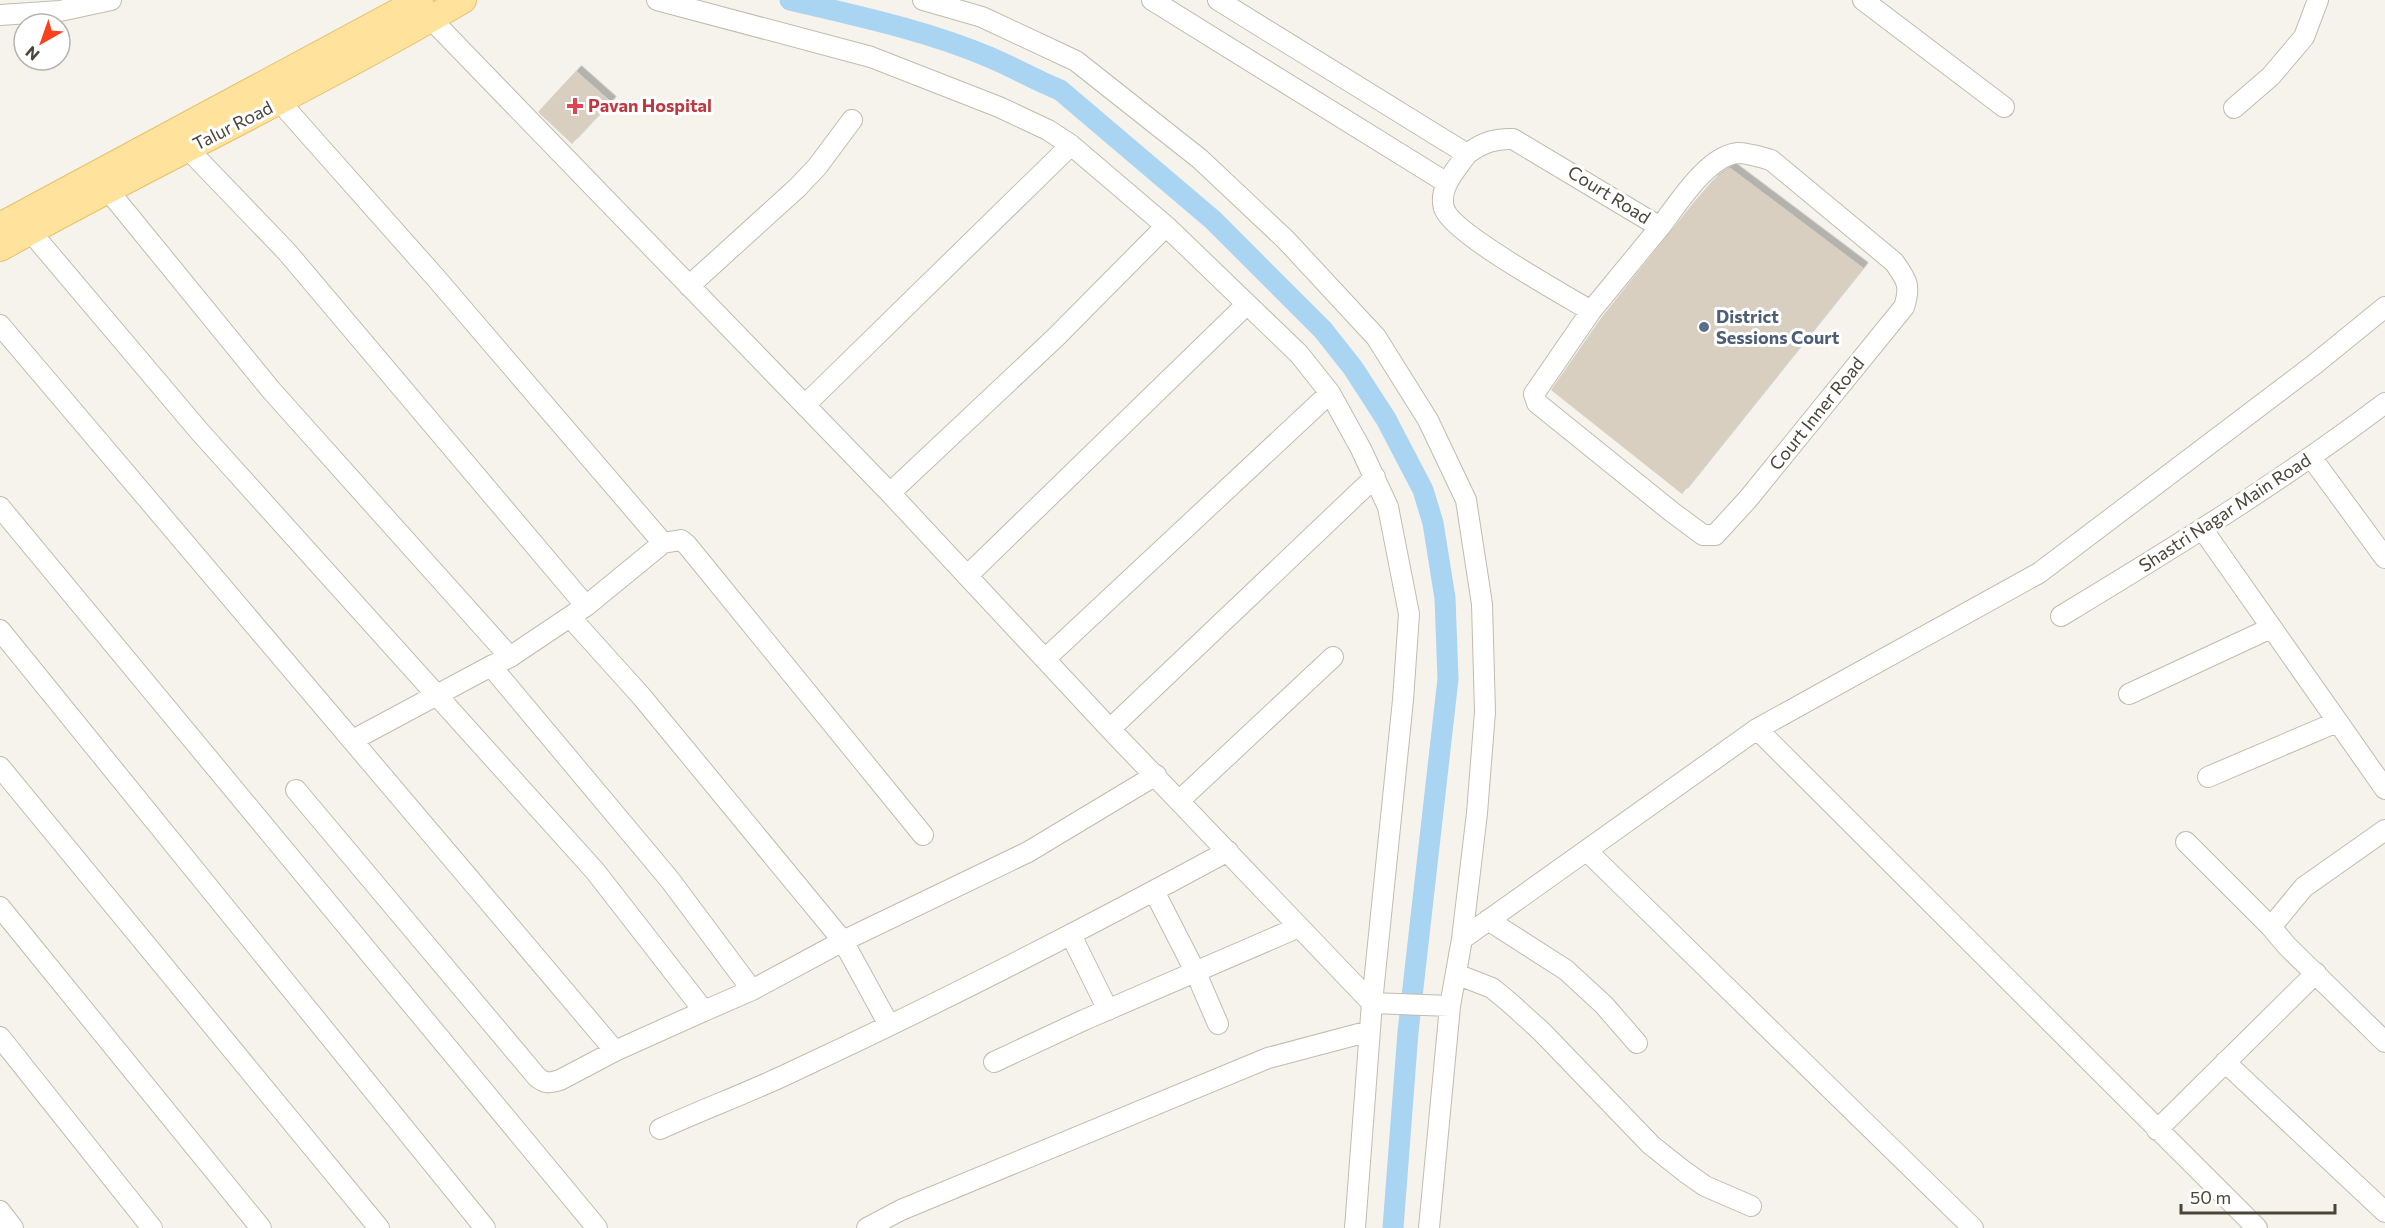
<svg xmlns="http://www.w3.org/2000/svg" width="2385" height="1228" viewBox="0 0 2385 1228" font-family="Commissioner,sans-serif">
<style>
.lines{fill:none;stroke-linecap:round;stroke-linejoin:round}
.canal{stroke:#a9d4f2;stroke-width:21}
.building{fill:#d8cfc1;filter:url(#shadow)}
.minor-casing{stroke:#c2bbae;stroke-width:22}
.major-casing{stroke:#e6c16a;stroke-width:28}
.minor{stroke:#fff;stroke-width:20}
.major{stroke:#ffe39c;stroke-width:26}
.health-dot{fill:#e0444e;stroke:#fff;stroke-width:2}
.service-dot{fill:#5c6f8a;stroke:#fff;stroke-width:2}
.labels{text-anchor:middle;stroke-width:6;stroke-linejoin:round;paint-order:stroke}
.health-label{font-size:18px;font-weight:bold;fill:#be3a42;stroke:#fff;text-anchor:start}
.street-label{font-size:18px;fill:#4b4439;stroke:#fff}
.service-label{font-size:18px;font-weight:bold;fill:#4e5e75;stroke:#fff;text-anchor:start}
</style>
<defs>
<filter id="shadow"><feDropShadow dx="5.5" dy="-5.5" stdDeviation="0" flood-color="#0004"/></filter>
</defs>
<rect width="100%" height="100%" fill="#f6f3ec"/>
<g class="lines">
<path class="canal" d="M790 0C857 16 925 30 989 57 1013 67 1035 80 1060 90L1213 220 1323 330 1353 368 1386 419 1423 490 1433 523 1445 598 1448 679 1408 1032 1393 1228"/>
</g>
<path class="building" d="M576 71 611 102 572 144 538 112Z
M1730 168 1863 268 1682 494 1551 390 1601 318 1694 202 1713 180Z"/>
<g class="lines">
<g class="minor-casing">
<path id="minor" d="M657 0 871 57 999 107 1048 130 1071 145 1166 226 1299 354 1330 393 1361 449 1388 507 1409 614 1403 700 1372 1003 1355 1228
M923 0 982 17 1076 61 1200 159 1286 240 1376 337 1428 420 1466 500 1482 604 1485 712 1477 813 1462 939 1450 1006 1429 1228
M1152 0 1447 183
M1218 0 1467 154C1482 143 1495 138 1513 139L1660 227 1591 311C1563 294 1451 233 1444 208 1438 187 1457 169 1467 154
M1863 0 2004 107
M0 15 60 11 111 0
M431 19 890 493 1110 729 1372 1003 1450 1006
M280 102 436 278 663 543 586 606 510 657
M2234 108 2271 76 2304 37 2318 0
M188 149 287 252 586 606
M107 189 271 390 510 657 491 666 670 880 752 990 704 1011
M689 286 797 188 817 167 852 120
M1591 311 1534 394 1537 403 1672 512 1703 535H1715L1748 499 1904 307C1911 286 1907 280 1894 262L1771 160C1760 157 1749 153 1738 153 1708 155 1677 205 1660 227
M0 325C203 568 411 808 615 1051L704 1011 595 871 200 432 30 231
M805 405 1071 145
M2311 457 2385 558
M890 493 1055 338 1166 226
M0 507 597 1228
M2203 530 2385 789
M663 543 681 540 687 545 923 835
M967 576 1247 304
M2061 616C2172 549 2282 481 2385 403
M570 617 642 697 843 941 752 990
M0 630 485 1228
M1045 659 1330 393
M2129 694 2271 628
M1110 729 1375 477
M1757 729 2257 1228
M353 740 491 666
M0 767 379 1228
M2208 777 2337 722
M296 790 537 1077C545 1084 550 1083 560 1080L615 1051
M1179 801 1333 657
M2385 830 2304 887 2271 927 2287 946 2385 1042
M2186 842 2271 927
M1587 851 1973 1228
M1154 891 1196 973 1218 1024
M0 907 261 1228
M1488 920 1566 970 1604 1005 1637 1043
M1071 935 1108 1010
M1462 939 1757 729 2039 573 2315 364 2385 307
M1456 974 1492 988 1509 1002 1542 1032 1651 1145 1685 1172 1705 1186 1751 1206
M889 1025 843 941 1028 852 1156 775
M0 1037 152 1228
M994 1062 1084 1020 1299 927
M2225 1062 2385 1212
M660 1129C706 1108 753 1091 798 1069 944 1001 1086 928 1228 851
M2157 1130 2316 973
M0 1211 13 1228
M867 1228 901 1210 1268 1058 1370 1031"/>
</g>
<g class="major-casing">
<path id="major" d="M0 226 420 0
M0 248C153 163 312 89 463 0"/>
</g>
<use href="#minor" class="minor"/>
<use href="#major" class="major"/>
</g>
<path class="health-dot" d="M572 97h6v6h6v6h-6v6h-6v-6h-6v-6h6z"/>
<circle class="service-dot" cx="1704" cy="327" r="6"/>
<g class="labels">
<g class="health-label">
<text x="588" y="112">Pavan Hospital</text>
</g>
<g class="street-label">
<text transform="translate(233 126) rotate(-27)" y="6">Talur Road</text>
<text transform="translate(1609 195) rotate(32)" y="6">Court Road</text>
<text transform="translate(1817 414) rotate(-51)" y="6">Court Inner Road</text>
<text transform="translate(2225 513) rotate(-33)" y="6">Shastri Nagar Main Road</text>
</g>
<g class="service-label">
<text x="1716" y="323">District<tspan x="1716" dy="21">Sessions Court</tspan></text>
</g>
</g>
<g transform="translate(42 42) rotate(220)"><circle r="28" fill="#ffffff" stroke="#b7b4b0" stroke-width="1.5"/>
<path d="M0-4.5L10 22L0 15L-10 22Z" fill="#fc3f1d"/>
<text y="-9" font-size="16" font-weight="bold" text-anchor="middle" fill="#4b4439">N</text>
</g>
<path d="M2181 1204v9h154v-9" fill="none" stroke="#4b4439" stroke-width="3"/>
<text x="2190" y="1204" font-size="18" fill="#4b4439" stroke="#ffffff" stroke-width="4.5" paint-order="stroke">50 m</text>
</svg>
